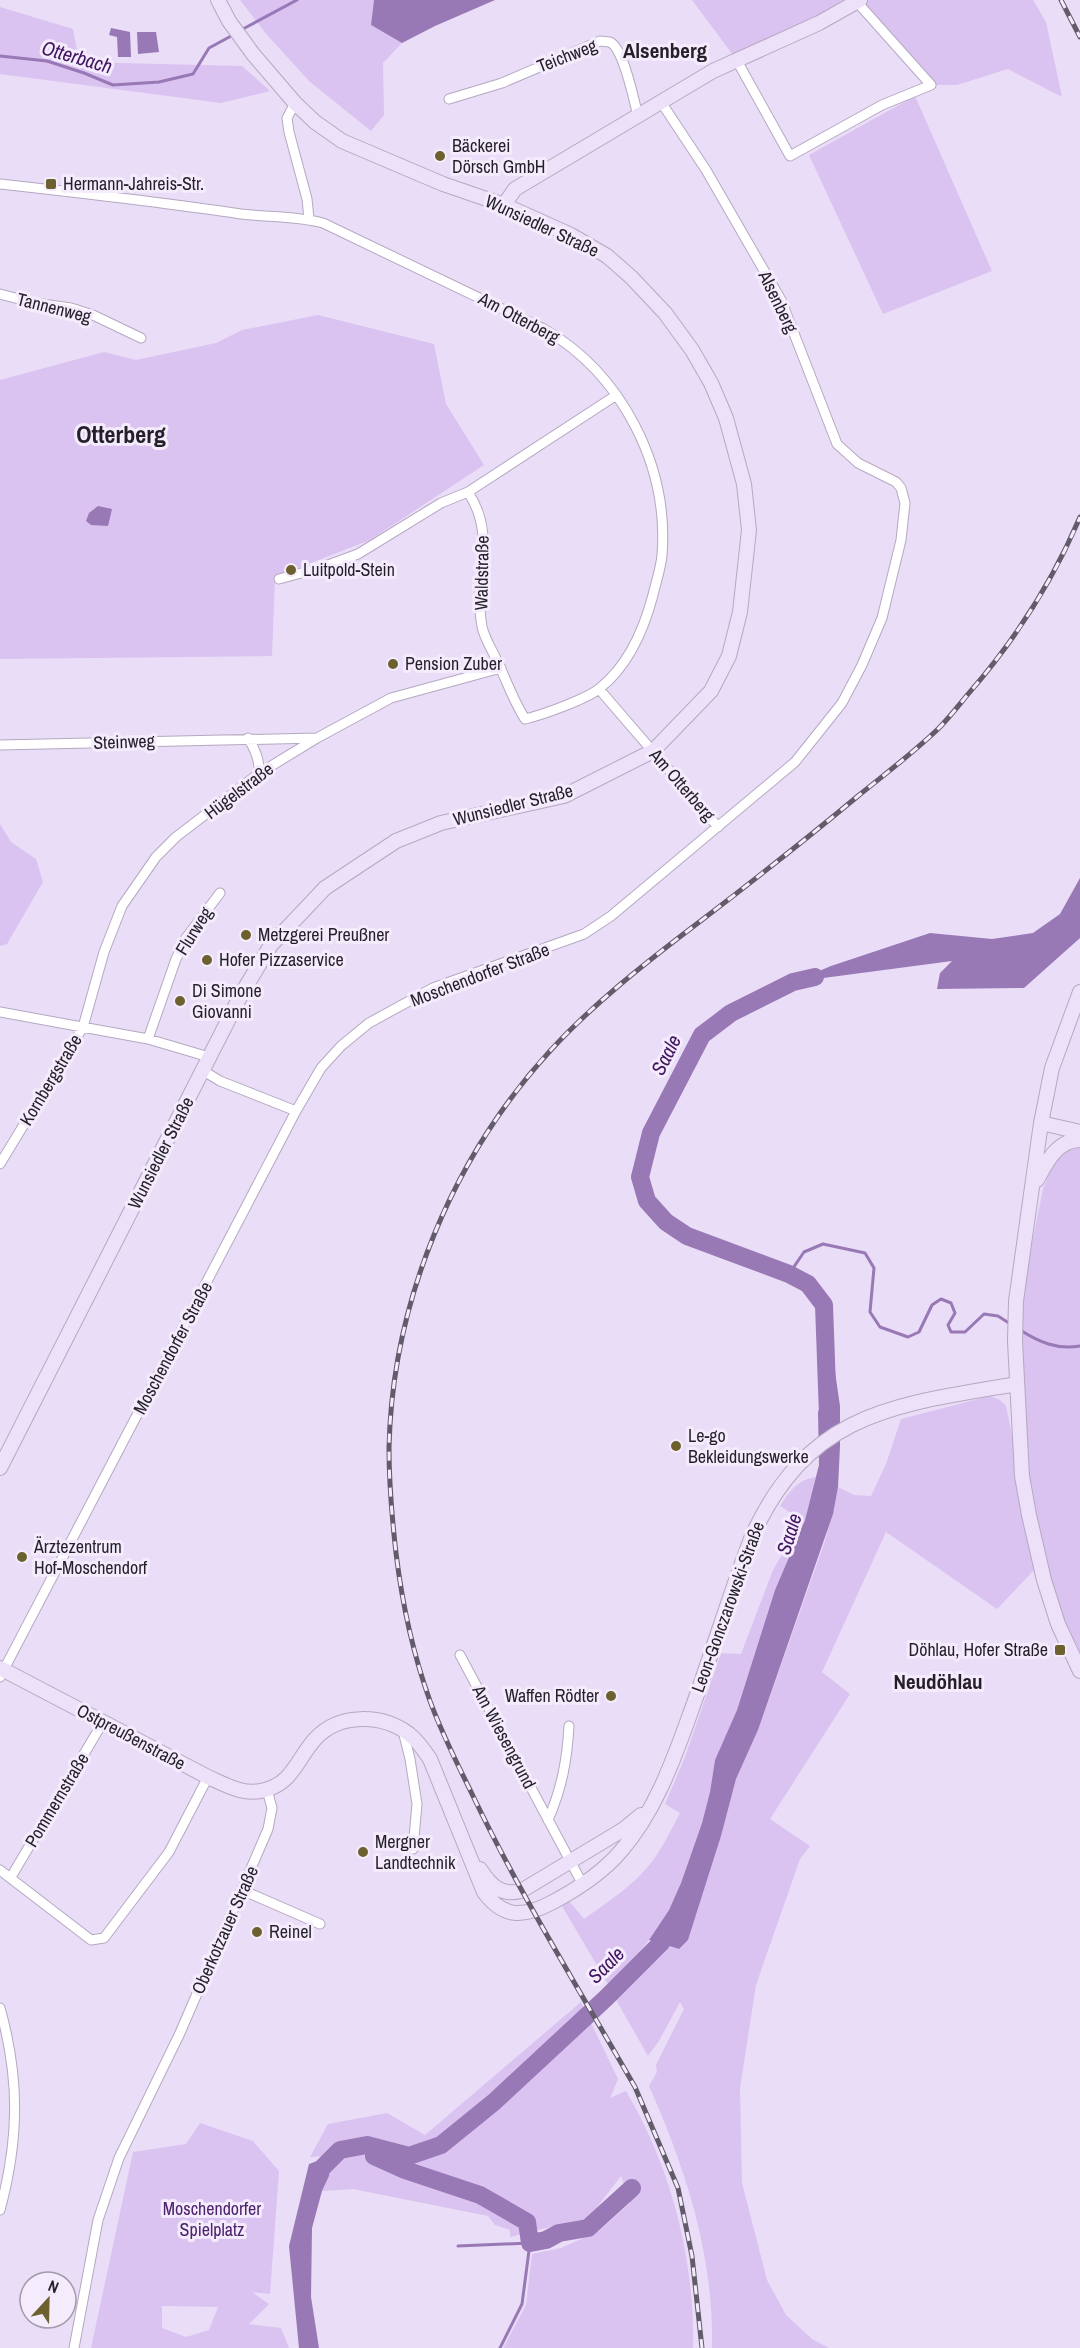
<svg xmlns="http://www.w3.org/2000/svg" width="1080" height="2348" viewBox="0 0 1080 2348" font-family="'Archivo Narrow',sans-serif">
<style>
.green{fill:#dac3f0;fill-rule:evenodd}
.water{fill:#9878b5}
.lines{fill:none;stroke-linecap:round;stroke-linejoin:round}
.stream{stroke:#9878b5;stroke-width:3}
.river{stroke:#9878b5;stroke-width:18}
.street-casing{stroke:#b5a8c1;stroke-width:11}
.secondary-casing{stroke:#b5a8c1;stroke-width:16}
.street{stroke:#fff;stroke-width:9}
.secondary{stroke:#ede0f9;stroke-width:14}
.rail-casing{stroke:#625b6a;stroke-width:5}
.rail{stroke:#f4ecfc;stroke-width:3;stroke-dasharray:9;stroke-linecap:butt}
.poi-dot{fill:#6c612e;stroke:#f4ecfc;stroke-width:2}
.labels{text-anchor:middle;stroke-width:6;stroke-linejoin:round;paint-order:stroke}
.street-label{font-size:18px;fill:#241f29;stroke:#f4ecfc}
.poi-label{font-size:18px;fill:#241f29;stroke:#f4ecfc;text-anchor:start}
.park-label{font-size:18px;fill:#4d226d;stroke:#f4ecfc}
.water-label{font-size:20px;font-style:italic;fill:#41145f;stroke:#f4ecfc}
.quarter-label{font-size:21px;font-weight:bold;fill:#241f29;stroke:#f4ecfc}
.district-label{font-size:24px;font-weight:bold;fill:#241f29;stroke:#f4ecfc}
</style>
<rect width="100%" height="100%" fill="#eaddf7"/>
<path class="green" d="M240 0H374L371 25 402 43 383 63 384 115 371 131 309 81 268 36Z
M692 0H1033L1046 22 1062 97 1008 69 957 85H931L857 2 736 59Z
M0 7 73 29 79 62 242 66 270 91 221 103 0 74Z
M915 96 992 271 883 314 809 155Z
M318 315 434 344 446 404 484 465 370 540 275 577 272 656 0 659V380L104 352 136 360 216 343 242 330Z
M0 824 11 842 36 859 43 882 7 944 0 946Z
M1080 1147V1662L1037 1567 997 1609 886 1532 822 1672 850 1694 770 1819 810 1846 800 1859 756 1985 740 2088 742 2183 767 2280 786 2315 812 2339 829 2348H712C714 2256 686 2169 649 2086L657 2072 656 2065 684 2009 680 2002 659 2041 648 2056 615 1998 670 1947 679 1949 688 1940 721 1836 736 1779 758 1730 825 1541 838 1487 854 1495 871 1496 886 1464 901 1419 990 1396 1000 1400 1006 1406 1025 1500 1019 1308 1043 1189 1057 1153Z
M816 1477 805 1520 775 1590 737 1710 715 1760 710 1792 702 1823 681 1883 669 1910 649 1940 634 1960 609 1986 562 1906 570 1902 584 1919C605 1904 628 1889 646 1869 660 1853 670 1832 680 1813L665 1804 685 1757 721 1653 741 1654 773 1570 790 1541 800 1519 780 1506C790 1491 797 1480 816 1477Z
M581 2002 618 2079 610 2098 626 2091C671 2167 695 2259 693 2348H503L526 2305 532 2254 561 2248 599 2231 630 2203 621 2176 584 2224 554 2226 510 2237V2230L495 2225 488 2216 353 2189 322 2191 329 2176 331 2156 310 2157 328 2124 387 2113 425 2135Z
M200 2123 253 2141 279 2171 270 2294 252 2292 269 2304 249 2324 281 2328 289 2348H91L133 2152 186 2144ZM162 2306H163L218 2307 209 2330 186 2337 162 2328Z"/>
<path class="water" d="M374 0H495L435 26 402 43 371 25Z
M111 28 130 32 131 57H118L117 37 109 35Z
M137 32H156L159 52 138 54Z
M98 506 112 509 108 526 91 525 86 521 89 513Z
M1080 878V938L1024 988 937 989 940 973 952 961 793 982 831 966 930 933 992 939 1033 933 1060 914Z
M835 1372 840 1406V1446L838 1487 833 1514 758 1730 736 1779 721 1836 688 1940 679 1949 649 1940 669 1910 681 1883 702 1823 710 1792 715 1760 737 1710 775 1590 805 1520 819 1465 818 1412Z
M331 2156 329 2176 322 2191 312 2228 311 2297 319 2348H299L289 2246 309 2164Z"/>
<g class="lines">
<path class="stream" d="M241 30 297 0
M0 56 47 61 84 73 113 85 159 82 193 74 209 48 233 35
M789 1274 804 1252 823 1244 865 1253 874 1268 870 1312 880 1327 908 1337 919 1332 932 1305 941 1299 951 1303 955 1313 948 1325 951 1332H965L984 1314 998 1316 1012 1325
M1020 1330C1039 1342 1057 1350 1080 1346
M458 2246 530 2243 522 2304 500 2348"/>
<path class="river" d="M815 977 793 982 731 1013 702 1035 651 1133 640 1177 647 1201 666 1222 687 1236 789 1274 808 1284 824 1305 828 1415
M374 2156 405 2170 480 2195 527 2222 530 2243 546 2240 559 2233 588 2228 632 2188
M317 2177V2173L340 2150 367 2145 409 2156 441 2145 494 2102 606 1998 661 1943 673 1925"/>
<g class="street-casing">
<path id="street" d="M736 59 790 156 882 105 931 85 857 2
M449 99 502 83 600 41C601 41 609 42 610 42 624 49 634 101 638 116
M295 103 287 118 289 132 307 199 309 219
M0 184C81 193 161 202 241 214 267 217 300 216 323 223L544 329C622 374 669 466 662 555 661 568 656 582 653 595 644 629 629 665 600 688 587 699 542 715 525 719 514 702 508 684 499 665 494 653 485 640 482 627 473 579 498 537 468 492
M0 294 35 303 71 308 93 315 141 338
M279 579 320 568 358 554 441 503 468 492 615 396
M599 689 718 827
M248 738C255 749 261 762 258 774
M0 745 317 738
M0 1012 148 1039 209 1057
M148 1039 176 959 186 938 220 893
M202 1070 220 1081 296 1111
M0 1164 83 1027 104 952 122 906 156 857 176 837 258 774 317 738 391 698 501 668
M460 1655 582 1883
M0 1677 296 1111 321 1068 341 1046 369 1023 433 988 584 934 611 916 795 762 842 703 862 665 882 618 901 540 905 503 901 488 896 482 858 463 837 444 781 300 706 170 661 102
M403 1731 410 1759 417 1804 413 1849
M548 1820C562 1788 567 1760 569 1726
M0 1870 91 1940 104 1938 169 1852 208 1777
M11 1877 103 1722
M242 1890 320 1924
M0 2008C20 2079 19 2140 0 2210
M74 2348 98 2220 119 2158 180 2033 268 1829 272 1808 267 1790"/>
</g>
<g class="secondary-casing">
<path id="secondary" d="M504 205 515 189 713 71 819 23 860 0
M1080 992 1052 1068 1041 1123 1016 1301 1015 1341 1022 1476 1029 1515 1044 1580 1058 1624 1080 1671
M1041 1123 1080 1132
M1037 1180C1046 1163 1057 1140 1080 1140
M0 1468 242 993 271 945 325 888 396 841 441 823 564 796 653 751 711 691 729 656 740 612 749 530 744 484 726 418 711 383 692 350 665 313 631 277 607 256 571 235 504 205 443 184 342 141 315 122 295 103 253 54 229 21 218 0
M0 1668 208 1777C226 1785 244 1796 265 1790 293 1783 298 1757 316 1738 340 1713 382 1714 409 1734 418 1741 424 1750 430 1759L484 1892C504 1919 524 1917 551 1903 576 1890 603 1872 621 1851 654 1813 672 1764 689 1717 711 1657 729 1596 752 1536 810 1411 894 1405 1017 1384
M480 1869C491 1886 501 1896 521 1891L624 1829 641 1815"/>
</g>
<use href="#street" class="street"/>
<use href="#secondary" class="secondary"/>
<g class="rail-casing">
<path id="rail" d="M1061 0 1080 37
M702 2348 692 2256 678 2188 635 2087C580 1991 521 1896 473 1796 458 1765 442 1734 430 1701 413 1654 402 1602 396 1553 392 1518 389 1483 389 1448 392 1303 452 1158 550 1051 592 1005 644 964 694 926 749 884 804 841 858 796 885 774 913 753 938 729 949 718 959 705 969 693 1015 640 1053 581 1080 517"/>
</g>
<use href="#rail" class="rail"/>
</g>
<g class="poi-dot">
<circle cx="440" cy="156" r="6"/>
<rect x="45" y="178" width="12" height="12" rx="3"/>
<circle cx="291" cy="570" r="6"/>
<circle cx="393" cy="664" r="6"/>
<circle cx="246" cy="935" r="6"/>
<circle cx="207" cy="960" r="6"/>
<circle cx="180" cy="1001" r="6"/>
<circle cx="676" cy="1446" r="6"/>
<circle cx="22" cy="1557" r="6"/>
<rect x="1054" y="1644" width="12" height="12" rx="3"/>
<circle cx="611" cy="1696" r="6"/>
<circle cx="363" cy="1852" r="6"/>
<circle cx="257" cy="1932" r="6"/>
</g>
<g class="labels">
<g class="street-label">
<text transform="translate(567 56) rotate(-21)" y="6">Teichweg</text>
<text transform="translate(542 226) rotate(25)" y="6">Wunsiedler Straße</text>
<text transform="translate(778 302) rotate(64)" y="6">Alsenberg</text>
<text transform="translate(54 308) rotate(14)" y="6">Tannenweg</text>
<text transform="translate(519 318) rotate(28)" y="6">Am Otterberg</text>
<text transform="translate(482 573) rotate(-89)" y="6">Waldstraße</text>
<text transform="translate(124 742) rotate(-2)" y="6">Steinweg</text>
<text transform="translate(682 785) rotate(49)" y="6">Am Otterberg</text>
<text transform="translate(239 791) rotate(-37)" y="6">Hügelstraße</text>
<text transform="translate(513 805) rotate(-14)" y="6">Wunsiedler Straße</text>
<text transform="translate(194 931) rotate(-58)" y="6">Flurweg</text>
<text transform="translate(480 975) rotate(-21)" y="6">Moschendorfer Straße</text>
<text transform="translate(51 1080) rotate(-59)" y="6">Kornbergstraße</text>
<text transform="translate(161 1153) rotate(-63)" y="6">Wunsiedler Straße</text>
<text transform="translate(173 1348) rotate(-62)" y="6">Moschendorfer Straße</text>
<text transform="translate(728 1607) rotate(-70)" y="6">Leon-Gonczarowski-Straße</text>
<text transform="translate(131 1737) rotate(28)" y="6">Ostpreußenstraße</text>
<text transform="translate(504 1737) rotate(62)" y="6">Am Wiesengrund</text>
<text transform="translate(57 1800) rotate(-59)" y="6">Pommernstraße</text>
<text transform="translate(225 1930) rotate(-66)" y="6">Oberkotzauer Straße</text>
</g>
<g class="poi-label">
<text x="452" y="152">Bäckerei<tspan x="452" dy="21">Dörsch GmbH</tspan></text>
<text x="63" y="190">Hermann-Jahreis-Str.</text>
<text x="303" y="576">Luitpold-Stein</text>
<text x="405" y="670">Pension Zuber</text>
<text x="258" y="941">Metzgerei Preußner</text>
<text x="219" y="966">Hofer Pizzaservice</text>
<text x="192" y="997">Di Simone<tspan x="192" dy="21">Giovanni</tspan></text>
<text x="688" y="1442">Le-go<tspan x="688" dy="21">Bekleidungswerke</tspan></text>
<text x="34" y="1553">Ärztezentrum<tspan x="34" dy="21">Hof-Moschendorf</tspan></text>
<text x="1048" y="1656" text-anchor="end">Döhlau, Hofer Straße</text>
<text x="599" y="1702" text-anchor="end">Waffen Rödter</text>
<text x="375" y="1848">Mergner<tspan x="375" dy="21">Landtechnik</tspan></text>
<text x="269" y="1938">Reinel</text>
</g>
<g class="park-label">
<text x="212" y="2215">Moschendorfer<tspan x="212" dy="21">Spielplatz</tspan></text>
</g>
<g class="water-label">
<text transform="translate(77 57) rotate(16)" y="7">Otterbach</text>
<text transform="translate(666 1055) rotate(-63)" y="7">Saale</text>
<text transform="translate(789 1534) rotate(-73)" y="7">Saale</text>
<text transform="translate(606 1965) rotate(-45)" y="7">Saale</text>
</g>
<g class="quarter-label">
<text x="665" y="58">Alsenberg</text>
<text x="938" y="1689">Neudöhlau</text>
</g>
<g class="district-label">
<text x="121" y="443">Otterberg</text>
</g>
</g>
<g transform="translate(48 2300) rotate(22)"><circle r="28" fill="#f4ecfc" stroke="#a19aa8" stroke-width="1.5"/>
<path d="M0-4.5L10 22L0 15L-10 22Z" fill="#6c612e"/>
<text y="-9" font-size="16" font-weight="bold" text-anchor="middle" fill="#241f29">N</text>
</g>
</svg>
